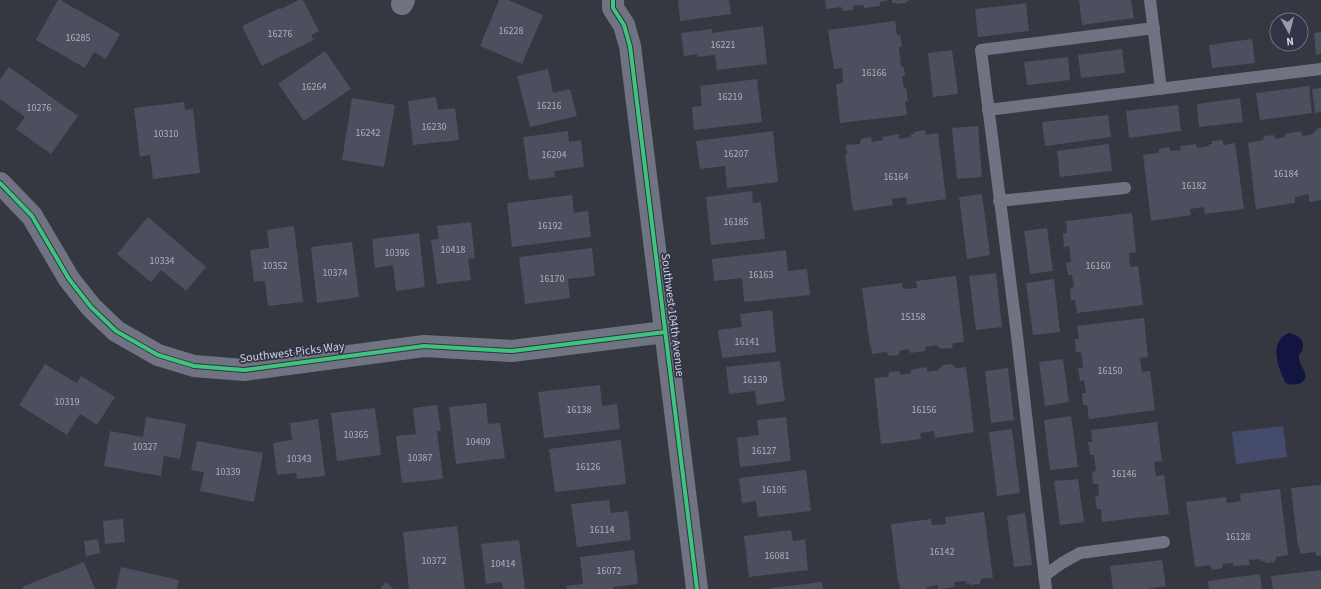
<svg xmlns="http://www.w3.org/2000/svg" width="1321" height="589" viewBox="0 0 1321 589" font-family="'Source Sans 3',sans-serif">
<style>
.green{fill:#454c6b}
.water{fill:#131541}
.building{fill:#4c4f5e}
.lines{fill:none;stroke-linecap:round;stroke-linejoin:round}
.service{stroke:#707482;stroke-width:12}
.minor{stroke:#707482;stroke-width:22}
.cycleway-casing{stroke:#303446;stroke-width:6}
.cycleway{stroke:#40c37c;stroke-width:4}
.labels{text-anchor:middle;stroke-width:3.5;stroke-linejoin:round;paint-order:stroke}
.number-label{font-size:10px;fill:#aeb1bd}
.street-label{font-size:12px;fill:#cfd2dd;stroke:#303446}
</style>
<rect width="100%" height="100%" fill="#353841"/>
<path class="green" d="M1283 426 1287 457 1236 464 1232 432Z"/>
<path class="water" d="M1289 333C1295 334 1304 338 1303 346 1303 351 1299 353 1299 358 1299 366 1312 376 1301 383 1296 385 1291 385 1286 383 1278 369 1268 341 1289 333Z"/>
<path class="building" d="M58 0H60L120 34 106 59 94 52 85 68 36 40Z
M299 0H303L319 31 311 35 314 40 262 66 242 26 280 8 281 9Z
M499 0H508L543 15 522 64 480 46Z
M678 0H729L731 14 680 21Z
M825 0H886V1L880 2V6L864 8V5L853 6V10L843 11 841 7 826 9Z
M892 0H909V1H906V3L896 4 895 3H892Z
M1079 0H1131L1134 18 1082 25Z
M1026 3 1029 31 978 37 975 9Z
M895 21 897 35H900L902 47H899L901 67H904L905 76H902L904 88H906L908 101H905L907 115 840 123 836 84 843 83 842 68 834 69 828 30Z
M763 26 767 64 717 70 715 55 697 57V54L684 56 681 33 712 29V33Z
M1321 32V54L1316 55 1314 33Z
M1252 39 1255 63 1212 68 1209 45Z
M1122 49 1125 73 1081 78 1078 55Z
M952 50 958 94 933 97 928 53Z
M325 51 351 89 304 121 278 84Z
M1068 57 1070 80 1027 85 1024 62Z
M9 67 78 116 51 154 16 129 25 117 0 99V79Z
M548 69 553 93 570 89 577 116 530 127 517 76Z
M757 79 762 122 694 130 692 107 702 106 700 86Z
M1309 86 1312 113 1260 120 1256 93Z
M1321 88V112L1315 113 1312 89Z
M436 97 438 110 455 108 459 140 413 145 408 101Z
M352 98 395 105 384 167 342 160Z
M1240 98 1243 122 1199 127 1197 104Z
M184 102 185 110 193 109 200 173 153 179 150 155 140 157 134 108Z
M1178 105 1181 131 1129 138 1126 111Z
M1108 115 1111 137 1045 146 1042 122Z
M978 126 982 177 957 179 952 128Z
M1321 128V200L1309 202V194L1295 197V203L1256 209 1248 143 1263 140 1264 136 1274 135 1275 139 1285 137V134L1301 131 1302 136 1314 134 1313 132 1317 131 1316 129Z
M924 130 926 135 938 133 946 199 907 205 906 197 892 199 893 205 853 211 845 154H847L846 145 860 144 861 139 871 137 872 142 883 140 882 137 899 134V139L911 137V134H914V132Z
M568 131 569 142 581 140 584 167 554 171 555 177 529 180 523 137Z
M773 131 778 182 727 188 725 166 700 169 696 141Z
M1222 140 1224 145 1235 143 1244 209 1205 214 1204 207 1190 209 1191 215 1151 221 1143 155 1158 153 1159 149 1169 147 1170 151 1181 150 1180 146 1196 144 1197 148 1209 146V144H1212V141Z
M1109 144 1112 171 1060 177 1057 151Z
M752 191 753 203 761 202 765 239 711 245 706 197Z
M982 194 990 255 967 259 959 197Z
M572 195 574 213 588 211 591 237 512 247 507 203Z
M1132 213 1136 252 1129 253 1130 267 1138 266 1143 305 1077 313 1075 300H1071L1070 288 1074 287 1072 275H1068L1066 263 1071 262 1069 246 1064 247 1063 234 1067 233 1066 221Z
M148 217 206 267 186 291 161 270 151 282 117 254Z
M471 222 475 258 468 259 471 280 437 284 431 240 439 239 437 226Z
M294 226 303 302 268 306 265 281 254 282 250 250 269 248 267 230Z
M1047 228 1053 271 1030 274 1024 231Z
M419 233 425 287 396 291 393 265 375 268 372 239Z
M352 242 359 297 317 303 311 247Z
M592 248 595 276 568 279 570 298 525 304 519 257Z
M786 250 788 271 807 269 810 295 744 302 742 278 714 281 712 259Z
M996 273 1002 327 976 330 969 276Z
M956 276 964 342 953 343 952 348 941 349V347L938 348 937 345 925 347 926 351 910 353 909 349 899 351V355L888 356 887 352 872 354 871 346H870L862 288 902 283 903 289 917 288 916 281Z
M1054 279 1060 332 1033 335 1026 283Z
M772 310 776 352 722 358 718 330 742 327 740 314Z
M1144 318 1148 357 1140 358 1142 372 1150 371 1155 410 1089 419 1087 405H1083L1082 393H1086L1084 380 1080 381 1078 368H1083L1081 352H1076L1075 339H1079L1077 326Z
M1063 359 1069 402 1045 406 1039 362Z
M780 361 785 401 757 405 755 391 729 394 726 367Z
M45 364 77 383 81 376 115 397 97 425 80 414 67 435 19 405Z
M952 364 955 368 966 367 974 432 935 438 934 431 920 433 921 439 881 444 874 378 888 377 889 372 899 371 901 375 911 373 910 370 927 367V372L939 370V368L942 367V365Z
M1008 368 1014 420 991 423 985 371Z
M600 385 602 406 617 404 620 429 544 438 538 392Z
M486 403 488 424 500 423 505 458 456 464 449 407Z
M437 405 441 431H437L443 479 402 483 396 436 416 434 413 408Z
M375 408 381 455 337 461 331 413Z
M1071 416 1078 467 1050 470 1044 420Z
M146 417 186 424 180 459 164 456 161 476 104 466 110 431 143 437Z
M786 417 791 461 740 467 737 438 759 435 757 420Z
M318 419 325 476 297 479 296 473 277 475 273 443 292 440 290 423Z
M1157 422 1162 461 1154 462 1156 476 1164 475 1169 514 1102 522 1101 509H1097L1095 497 1099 496 1098 484H1093L1092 472 1096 471 1094 455H1090L1088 442H1092L1091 430Z
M1012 429 1020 493 997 496 989 432Z
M621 440 626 484 555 492 549 449Z
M197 441 263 453 254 502 200 491 204 472 191 470Z
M806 470 811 511 758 517 756 501 742 503 739 478Z
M1078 479 1084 522 1060 525 1054 481Z
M1321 485V556H1317L1315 552 1300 554 1299 546H1298L1291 488Z
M1280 489 1288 555 1276 557 1275 562 1265 563V561H1261V559L1249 560 1250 565 1233 566V563L1223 564 1222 568 1212 570 1210 565 1195 567 1186 502 1226 497 1227 503 1241 501 1240 494Z
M609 500 611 513 628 511 631 540 577 547 571 504Z
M984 512 993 578 981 579 980 584 970 585V583L966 584V581L954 582 955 587 938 589V585L927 587V589H900L899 582H898L891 524 931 519 932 525 946 524 945 517Z
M1025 513 1032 565 1014 567 1007 516Z
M123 519 125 542 105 544 103 521Z
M457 526 465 589H409L403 532Z
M791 530 793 541 805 539 808 570 749 577 744 536Z
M98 539 100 553 86 556 84 541Z
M519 540 525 589H503L502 582 486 584 481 544Z
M634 550 638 584 613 587 614 589H567L566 586 583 584 580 557Z
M1162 560 1166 586 1147 589H1113L1110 566Z
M84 562 95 589H23L22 587Z
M121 567 179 580 177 589H116Z
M1321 570V589H1273L1271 576Z
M1260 574 1262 589H1209L1208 581Z
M386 582 393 589H380Z
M822 582 823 589H771V588Z"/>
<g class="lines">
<path class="service" d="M1150 0 1161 89
M988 110 1321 69
M999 201 1125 188
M1044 576 1062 563 1080 553 1164 542
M1046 589 1016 327 981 50 1154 28"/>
<path class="minor" d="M613 0V8L624 25 630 46 697 589
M402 4 404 0
M0 183 32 216 69 279 91 307 116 331 158 355 194 366 244 370 424 346 512 351 665 332"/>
<g class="cycleway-casing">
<path id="cycleway" d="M613 0V8L624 25 630 46 697 589
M0 183 32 216 69 279 91 307 116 331 158 355 194 366 244 370 424 346 512 351 665 332"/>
</g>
<use href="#cycleway" class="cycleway"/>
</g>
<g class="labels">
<g class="number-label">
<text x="511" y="34">16228</text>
<text x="280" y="37">16276</text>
<text x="78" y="41">16285</text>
<text x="723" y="48">16221</text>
<text x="874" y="76">16166</text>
<text x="314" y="90">16264</text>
<text x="730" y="100">16219</text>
<text x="549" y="109">16216</text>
<text x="39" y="111">10276</text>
<text x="434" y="130">16230</text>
<text x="368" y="136">16242</text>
<text x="166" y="137">10310</text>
<text x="736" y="157">16207</text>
<text x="554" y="158">16204</text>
<text x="1286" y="177">16184</text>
<text x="896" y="180">16164</text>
<text x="1194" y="189">16182</text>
<text x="736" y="225">16185</text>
<text x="550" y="229">16192</text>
<text x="453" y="253">10418</text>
<text x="397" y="256">10396</text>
<text x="162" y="264">10334</text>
<text x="275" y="269">10352</text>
<text x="1098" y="269">16160</text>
<text x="335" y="276">10374</text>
<text x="761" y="278">16163</text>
<text x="552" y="282">16170</text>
<text x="913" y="320">15158</text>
<text x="747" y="345">16141</text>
<text x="1110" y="374">16150</text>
<text x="755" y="383">16139</text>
<text x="67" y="405">10319</text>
<text x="579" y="413">16138</text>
<text x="924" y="413">16156</text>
<text x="356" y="438">10365</text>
<text x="478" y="445">10409</text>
<text x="145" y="450">10327</text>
<text x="764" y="454">16127</text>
<text x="420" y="461">10387</text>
<text x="299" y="462">10343</text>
<text x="588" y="470">16126</text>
<text x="228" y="475">10339</text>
<text x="1124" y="477">16146</text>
<text x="774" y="493">16105</text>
<text x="602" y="533">16114</text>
<text x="1238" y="540">16128</text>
<text x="942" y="555">16142</text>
<text x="777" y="559">16081</text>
<text x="434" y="564">10372</text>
<text x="503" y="567">10414</text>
<text x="609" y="574">16072</text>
</g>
<g class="street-label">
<text transform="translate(673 315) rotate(83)" y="4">Southwest 104th Avenue</text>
<text transform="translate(292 352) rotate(-7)" y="4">Southwest Picks Way</text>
</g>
</g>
<g transform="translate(1289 32) rotate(173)"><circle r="19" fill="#303446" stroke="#707382"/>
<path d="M0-3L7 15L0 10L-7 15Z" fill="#999ca6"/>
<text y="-6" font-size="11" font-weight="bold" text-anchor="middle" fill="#cfd2dd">N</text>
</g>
</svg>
